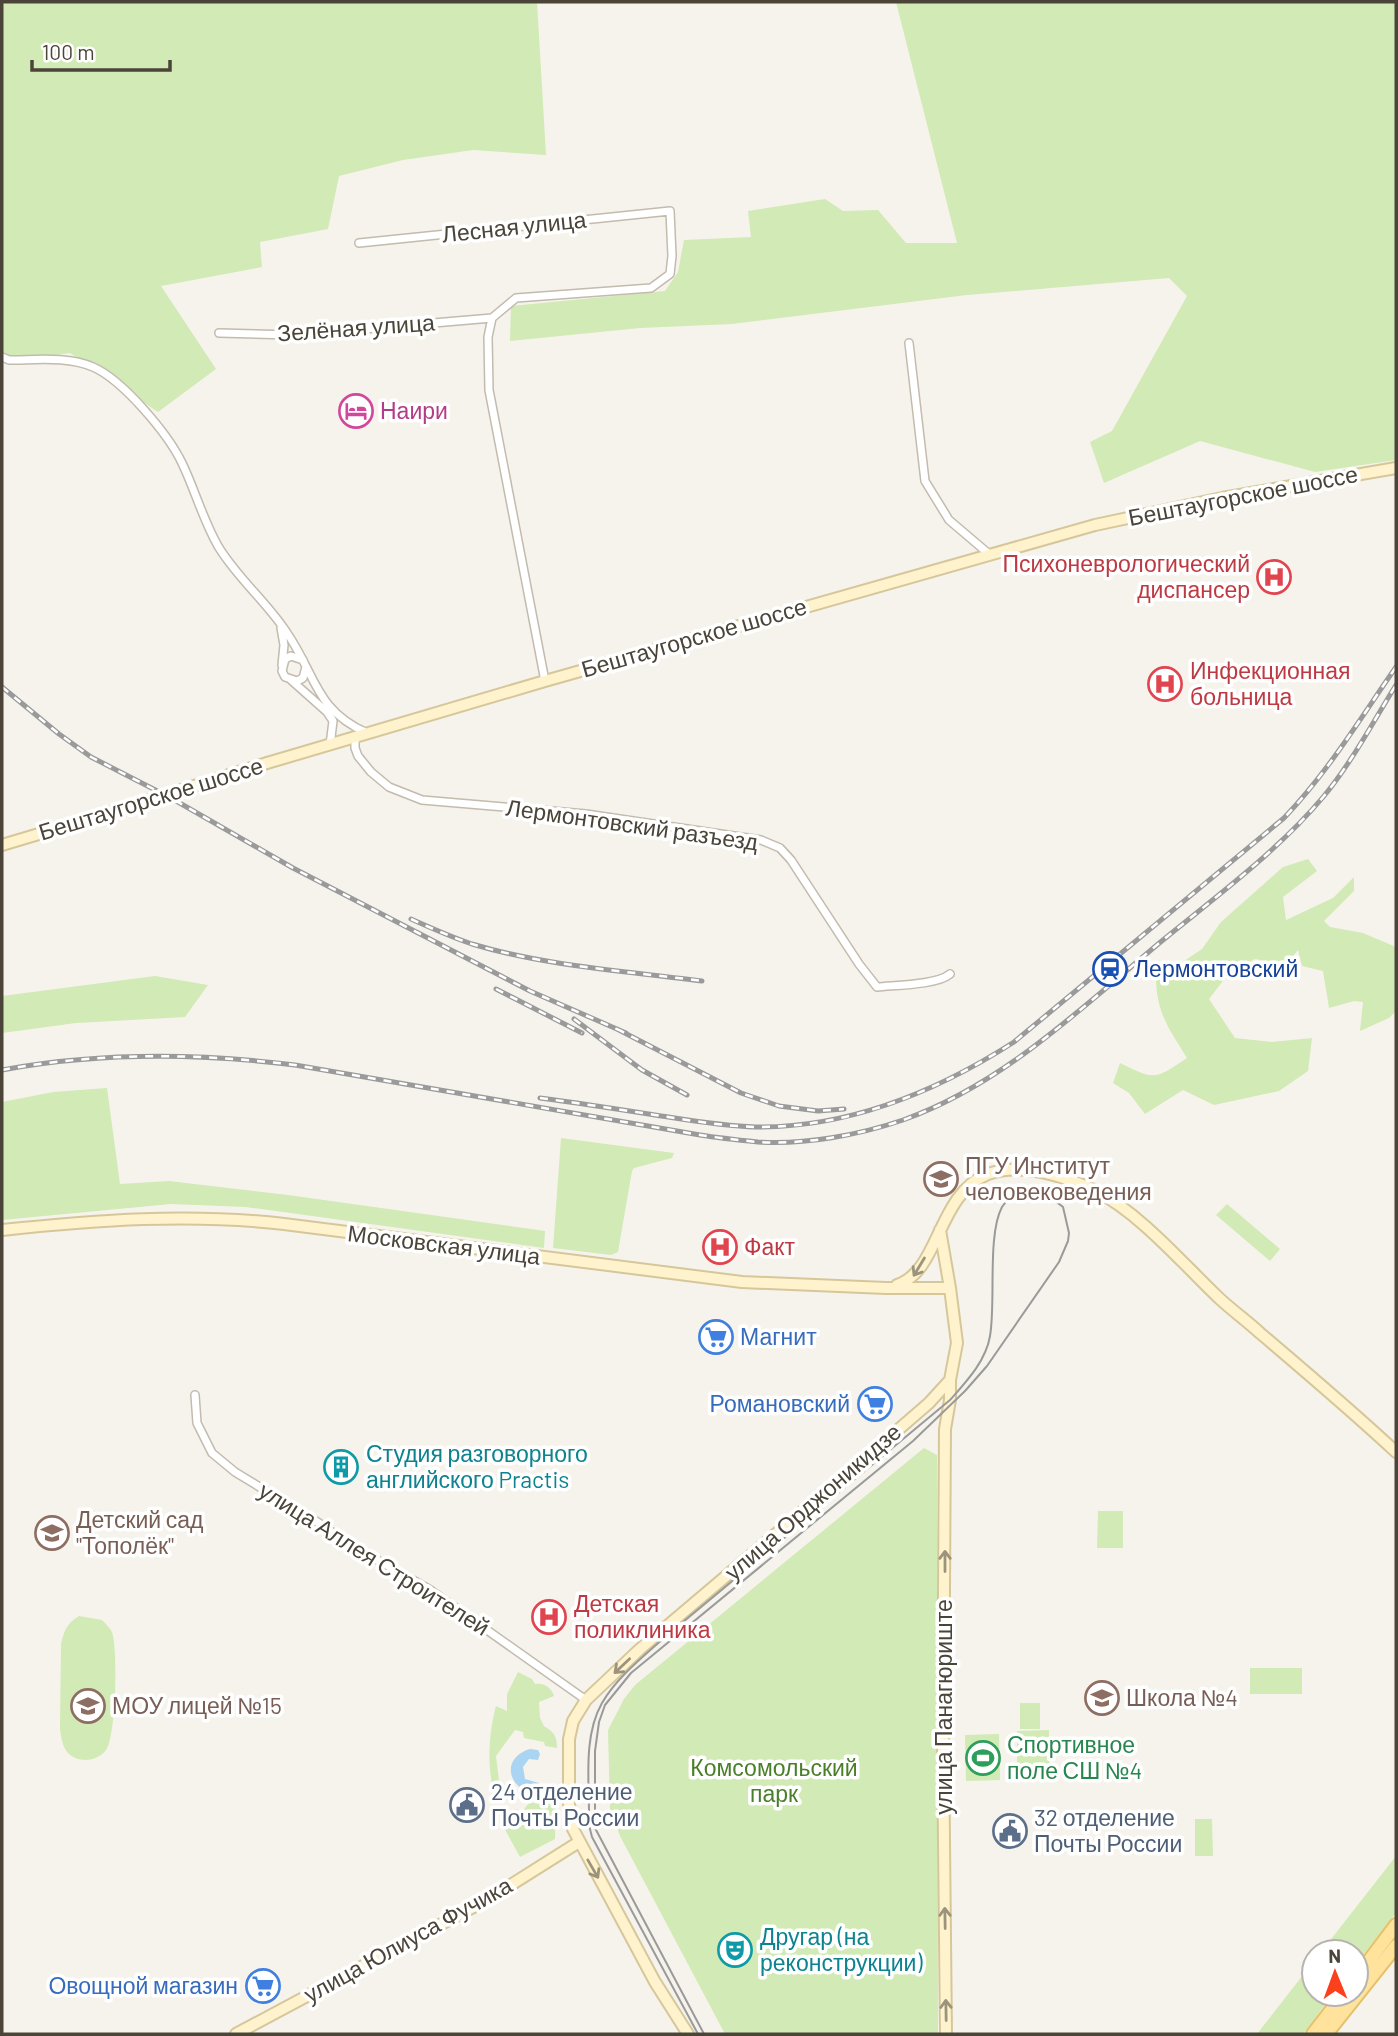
<svg xmlns="http://www.w3.org/2000/svg" width="1398" height="2036" viewBox="0 0 1398 2036" font-family="Barlow,sans-serif">
<style>
.green{fill:#d2eab5}
.water{fill:#a9d4f2}
.lines{fill:none;stroke-linecap:round;stroke-linejoin:round}
.street-casing{stroke:#c2bbae;stroke-width:10}
.secondary-casing{stroke:#d6c79b;stroke-width:14}
.primary-casing{stroke:#e6c16a;stroke-width:16}
.street{stroke:#fff;stroke-width:7}
.secondary{stroke:#fff3cd;stroke-width:10}
.primary{stroke:#ffe39c;stroke-width:12}
.tram{stroke:#9a9a9a;stroke-width:2}
.rail-casing{stroke:#9a9a9a;stroke-width:5}
.rail{stroke:#fff;stroke-width:2.5;stroke-dasharray:8;stroke-linecap:butt}
.secondary-bridge-casing{stroke:#d6c79b;stroke-width:14;stroke-linecap:butt}
.secondary-bridge{stroke:#fff3cd;stroke-width:10}
.oneway{stroke:#9c937c}
.labels{text-anchor:middle;stroke-width:7;stroke-linejoin:round;paint-order:stroke}
.street-label{font-size:23px;fill:#4b4439;stroke:#fff}
.hotel-label{font-size:23px;fill:#b23c85;stroke:#fff;text-anchor:start}
.health-label{font-size:23px;fill:#be3a42;stroke:#fff;text-anchor:start}
.transit-label{font-size:23px;fill:#164399;stroke:#fff;text-anchor:start}
.education-label{font-size:23px;fill:#785e54;stroke:#fff;text-anchor:start}
.shop-label{font-size:23px;fill:#366cbe;stroke:#fff;text-anchor:end}
.culture-label{font-size:23px;fill:#0d838f;stroke:#fff;text-anchor:start}
.leisure-label{font-size:23px;fill:#27864d;stroke:#fff;text-anchor:start}
.park-label{font-size:23px;fill:#4a7f2a;stroke:#fff}
.service-label{font-size:23px;fill:#4e5e75;stroke:#fff;text-anchor:start}
</style>
<rect width="100%" height="100%" fill="#f6f3ec"/>
<path class="green" d="M2 2H537L546 155 473 150 403 160 339 176 328 229 260 242 262 267 161 286 216 369 158 412 70 353 2 363Z
M896 2H1396V460L1315 472 1200 441 1104 483 1090 442 1112 431 1187 296 1169 278 967 295 732 324 640 328 510 341 511 306 665 291 678 272 684 240 751 237 748 211 825 199 843 211 878 210 906 243H957Z
M1308 859 1317 871 1283 897 1286 920 1333 898 1354 877V891L1324 921 1330 927 1363 933 1396 947V1011L1389 1018 1360 1031 1363 1002 1354 1001 1329 1008 1323 971 1302 966 1298 950 1286 965 1255 959 1229 973 1209 999 1235 1038 1272 1042 1312 1038 1308 1071 1279 1091 1214 1105 1183 1090 1145 1114 1129 1093 1113 1083 1120 1063C1154 1080 1155 1080 1187 1058 1170 1030 1157 1014 1156 980L1202 949 1221 922 1283 867Z
M155 976 208 985 185 1017 76 1023 2 1033V996Z
M107 1088 120 1184 169 1181 288 1195 545 1231 544 1248 246 1207 171 1204 2 1220V1102L53 1092Z
M561 1138 674 1153 672 1158 634 1168 632 1171 618 1252 611 1255 553 1248Z
M1227 1204 1280 1249 1270 1261 1216 1215Z
M924 1448 937 1455 938 2034H725L620 1836 610 1809 608 1730 624 1699 635 1685Z
M1098 1511H1123V1548H1097Z
M79 1616 102 1620C105 1623 110 1628 112 1632 118 1648 116 1737 106 1750 98 1761 79 1764 68 1753 62 1746 61 1737 60 1728L61 1644C64 1631 67 1623 79 1616Z
M1250 1668H1302V1694H1250Z
M518 1672 532 1679 535 1684C544 1683 551 1687 554 1696L539 1702 540 1718 544 1726C554 1732 557 1736 557 1748L545 1746 544 1742 524 1738 523 1732 515 1730 496 1756 500 1789H493C487 1763 489 1732 496 1706L507 1711V1694Z
M1040 1703V1729H1020V1703Z
M1049 1730 1050 1779 1017 1780V1731Z
M999 1734 1000 1780 966 1781 965 1735Z
M556 1797 555 1839 520 1857 502 1824 506 1820V1813L515 1809 523 1811 528 1804Z
M1195 1819H1212L1213 1856H1195Z
M1396 1856V1913L1356 1964V1952H1321Z
M1314 1961V1994H1333L1303 2034H1257Z"/>
<path class="water" d="M530 1749 538 1750 540 1754 538 1760 529 1759 523 1767 525 1779 539 1783V1789L533 1793C506 1787 502 1757 530 1749Z"/>
<g class="lines">
<g class="street-casing">
<path id="street" d="M359 243 670 211 672 256 670 274 651 288 516 298 492 318 488 337 489 390 545 681
M219 333 293 335 492 318
M909 343 925 481 949 520 989 554
M2 357 9 360C36 360 67 356 93 367 123 380 168 434 182 463 195 490 203 520 218 546 237 578 267 602 287 633 316 675 315 710 367 733
M281 628 284 645 282 665
M303 660 291 656 285 659 282 671 285 677 297 681 303 678 306 667
M291 680 327 712 333 721 330 745
M355 737V748L358 756 371 772 389 787 422 800 586 814 761 840 780 848 791 860 859 964 877 987C896 985 937 985 950 974
M195 1395 197 1423 212 1453 235 1472 319 1523 349 1544 429 1589 586 1700"/>
</g>
<g class="secondary-casing">
<path id="secondary" d="M267 763 545 681 1095 525 1222 498 1396 468
M2 845 99 816
M2 1230C96 1220 189 1213 284 1224L742 1282 886 1288H950
M897 1285C940 1271 937 1194 988 1174 1021 1162 1065 1176 1096 1191 1141 1214 1183 1264 1220 1299 1233 1311 1247 1321 1260 1333 1306 1372 1352 1411 1396 1452
M236 2034 490 1898 579 1842
M688 2034 655 1982 573 1829 569 1804V1739L573 1721 586 1700 640 1649 862 1461 929 1403 950 1380 957 1343 950 1288 940 1230
M946 2034 943 1745 945 1429 950 1400V1380"/>
</g>
<g class="primary-casing">
<path id="primary" d="M1356 1978 1396 1925
M1313 2034 1344 1994
M1326 2034 1396 1946"/>
</g>
<use href="#street" class="street"/>
<use href="#secondary" class="secondary"/>
<use href="#primary" class="primary"/>
<path class="tram" d="M698 2034 592 1837 589 1825C590 1787 582 1738 602 1703 617 1677 643 1657 665 1637L950 1400C966 1382 986 1361 990 1336 996 1303 987 1235 1002 1207 1007 1199 1015 1193 1024 1192 1038 1189 1052 1198 1063 1207L1069 1233 1068 1241 1059 1262 987 1366 965 1391 913 1441 631 1673 605 1705 599 1722 595 1751V1828L704 2034"/>
<g class="rail-casing">
<path id="rail" d="M2 687 59 734 91 757 171 798 293 868 530 991 626 1033
M411 919C431 928 451 937 472 944 545 966 626 971 702 981
M496 989 582 1033
M574 1019 642 1070 687 1095
M617 1029 741 1093 779 1106 818 1111 844 1109
M2 1070C100 1052 197 1053 295 1065L700 1135C719 1138 738 1140 758 1142 805 1145 859 1135 903 1120 1004 1084 1082 1007 1163 940 1218 895 1278 851 1324 796 1352 762 1373 722 1396 685
M540 1098C578 1103 617 1109 655 1115 688 1120 722 1126 755 1127 849 1128 936 1092 1014 1042L1284 818C1328 772 1360 719 1396 667"/>
</g>
<use href="#rail" class="rail"/>
<g class="secondary-bridge-casing">
<path id="secondary-bridge" d="M99 816 267 763"/>
</g>
<use href="#secondary-bridge" class="secondary-bridge"/>
</g>
<defs><path id="oneway-shaft" d="M-6 0H5M1.5-3L5.5 0L1.5 3" fill="none" stroke-width="1.6" stroke-linecap="round" stroke-linejoin="round" transform="scale(1.75)"/></defs>
<g class="oneway">
<use href="#oneway-shaft" transform="translate(919 1267) rotate(121)"/>
<use href="#oneway-shaft" transform="translate(945 1561) rotate(-90)"/>
<use href="#oneway-shaft" transform="translate(622 1666) rotate(137)"/>
<use href="#oneway-shaft" transform="translate(593 1869) rotate(60)"/>
<use href="#oneway-shaft" transform="translate(945 1918) rotate(-91)"/>
<use href="#oneway-shaft" transform="translate(946 2010) rotate(-91)"/>
</g>
<defs>
<g id="hotel-ring" transform="scale(1.75)"><circle r="9.5" fill="#fff" stroke="#d1479c" stroke-width="1.5"/><path d="M-6-4.5h1.5V1H6V5H4.5V3h-9V5H-6ZM-4 0a1.8 1.8 0 1 1 3.6 0ZM.5 0V-2.5h3Q6-2.5 6 0Z" fill="#d1479c"/></g>
<g id="hospital-ring" transform="scale(1.75)"><circle r="9.5" fill="#fff" stroke="#e0444e" stroke-width="1.5"/><path d="M-5-5h3v3.5h4V-5h3V5h-3V1.5h-4V5h-3Z" fill="#e0444e"/></g>
<g id="station-ring" transform="scale(1.75)"><circle r="9.5" fill="#fff" stroke="#1a4fb4" stroke-width="1.5"/><path d="M-3-6H3Q5-6 5-4V2Q5 4 3 4L4.5 6H3L1.5 4h-3L-3 6H-4.5L-3 4Q-5 4-5 2V-4Q-5-6-3-6ZM-3.5-4v3h7v-3ZM-3.5 1v1.5H-2V1ZM2 1v1.5H3.5V1Z" fill="#1a4fb4"/></g>
<g id="university-ring" transform="scale(1.75)"><circle r="9.5" fill="#fff" stroke="#8d6e63" stroke-width="1.5"/><path d="M0-5L7-2L0 1L-7-2ZM-4 1L0 2.5L4 1V4Q0 6-4 4Z" fill="#8d6e63"/></g>
<g id="supermarket-ring" transform="scale(1.75)"><circle r="9.5" fill="#fff" stroke="#3f7fe0" stroke-width="1.5"/><path d="M-6-5.5h2.5l.6 2H6L4.5 2H-2.5L-4.4-4H-6ZM-1.5 3.2a1.3 1.3 0 1 0 .1 0ZM3 3.2a1.3 1.3 0 1 0 .1 0Z" fill="#3f7fe0"/></g>
<g id="building-ring" transform="scale(1.75)"><circle r="9.5" fill="#fff" stroke="#0f9aa8" stroke-width="1.5"/><path d="M-4-6H4V6H1V3H-1V6H-4ZM-2.5-4.3h1.7v1.8h-1.7ZM.8-4.3h1.7v1.8H.8ZM-2.5-1h1.7V.8h-1.7ZM.8-1h1.7V.8H.8Z" fill="#0f9aa8"/></g>
<g id="school-ring" transform="scale(1.75)"><circle r="9.5" fill="#fff" stroke="#8d6e63" stroke-width="1.5"/><path d="M0-5L7-2L0 1L-7-2ZM-4 1L0 2.5L4 1V4Q0 6-4 4Z" fill="#8d6e63"/></g>
<g id="stadium-ring" transform="scale(1.75)"><circle r="9.5" fill="#fff" stroke="#2e9e5b" stroke-width="1.5"/><path d="M0-5a6.5 5 0 1 0 0 10a6.5 5 0 1 0 0-10ZM-3.5-1.8h7v3.6h-7Z" fill="#2e9e5b"/></g>
<g id="civic-ring" transform="scale(1.75)"><circle r="9.5" fill="#fff" stroke="#5c6f8a" stroke-width="1.5"/><path d="M-.6-6.5H3V-4.5H.6V-3L4-1V1h2V6H-6V1h2V-1L-.6-3ZM-1.2 2.5V6h2.4V2.5Z" fill="#5c6f8a"/></g>
<g id="theatre-ring" transform="scale(1.75)"><circle r="9.5" fill="#fff" stroke="#0f9aa8" stroke-width="1.5"/><path d="M-5-5.5Q0-4 5-5.5V0Q5 5 0 6Q-5 5-5 0ZM-3.3-2.5H-1v1.5H-3.3ZM1-2.5H3.3v1.5H1ZM-2.8 1Q0 5.5 2.8 1Z" fill="#0f9aa8"/></g>
</defs>
<g fill-rule="evenodd">
<use href="#hotel-ring" x="356" y="411"/>
<use href="#hospital-ring" x="1274" y="577"/>
<use href="#hospital-ring" x="1165" y="684"/>
<use href="#station-ring" x="1110" y="969"/>
<use href="#university-ring" x="941" y="1179"/>
<use href="#hospital-ring" x="720" y="1247"/>
<use href="#supermarket-ring" x="716" y="1337"/>
<use href="#supermarket-ring" x="875" y="1404"/>
<use href="#building-ring" x="341" y="1467"/>
<use href="#school-ring" x="52" y="1533"/>
<use href="#hospital-ring" x="549" y="1617"/>
<use href="#school-ring" x="1102" y="1698"/>
<use href="#school-ring" x="88" y="1706"/>
<use href="#stadium-ring" x="983" y="1758"/>
<use href="#civic-ring" x="467" y="1805"/>
<use href="#civic-ring" x="1010" y="1831"/>
<use href="#theatre-ring" x="735" y="1950"/>
<use href="#supermarket-ring" x="263" y="1986"/>
</g>
<g class="labels">
<g class="street-label">
<text transform="translate(514 227) rotate(-6)" y="8">Лесная улица</text>
<text transform="translate(356 328) rotate(-4)" y="8">Зелёная улица</text>
<text transform="translate(1243 496) rotate(-11)" y="8">Бештаугорское шоссе</text>
<text transform="translate(694 638) rotate(-16)" y="8">Бештаугорское шоссе</text>
<text transform="translate(151 799) rotate(-17)" y="8">Бештаугорское шоссе</text>
<text transform="translate(632 825) rotate(8)" y="8">Лермонтовский разъезд</text>
<text transform="translate(444 1245) rotate(7)" y="8">Московская улица</text>
<text transform="translate(813 1502) rotate(-41)" y="8">улица Орджоникидзе</text>
<text transform="translate(374 1559) rotate(32)" y="8">улица Аллея Строителей</text>
<text transform="translate(944 1707) rotate(-90)" y="8">улица Панагюриште</text>
<text transform="translate(408 1940) rotate(-29)" y="8">улица Юлиуса Фучика</text>
</g>
<g class="hotel-label">
<text x="380" y="419">Наири</text>
</g>
<g class="health-label">
<text x="1250" y="572" text-anchor="end">Психоневрологический<tspan x="1250" dy="26">диспансер</tspan></text>
<text x="1190" y="679">Инфекционная<tspan x="1190" dy="26">больница</tspan></text>
<text x="744" y="1255">Факт</text>
<text x="574" y="1612">Детская<tspan x="574" dy="26">поликлиника</tspan></text>
</g>
<g class="transit-label">
<text x="1134" y="977">Лермонтовский</text>
</g>
<g class="education-label">
<text x="965" y="1174">ПГУ Институт<tspan x="965" dy="26">человековедения</tspan></text>
<text x="76" y="1528">Детский сад<tspan x="76" dy="26">"Тополёк"</tspan></text>
<text x="1126" y="1706">Школа №4</text>
<text x="112" y="1714">МОУ лицей №15</text>
</g>
<g class="shop-label">
<text x="740" y="1345" text-anchor="start">Магнит</text>
<text x="850" y="1412">Романовский</text>
<text x="238" y="1994">Овощной магазин</text>
</g>
<g class="culture-label">
<text x="366" y="1462">Студия разговорного<tspan x="366" dy="26">английского Practis</tspan></text>
<text x="760" y="1945">Другар (на<tspan x="760" dy="26">реконструкции)</tspan></text>
</g>
<g class="leisure-label">
<text x="1007" y="1753">Спортивное<tspan x="1007" dy="26">поле СШ №4</tspan></text>
</g>
<g class="park-label">
<text x="774" y="1776">Комсомольский<tspan x="774" dy="26">парк</tspan></text>
</g>
<g class="service-label">
<text x="491" y="1800">24 отделение<tspan x="491" dy="26">Почты России</tspan></text>
<text x="1034" y="1826">32 отделение<tspan x="1034" dy="26">Почты России</tspan></text>
</g>
</g>
<rect width="1398" height="2036" fill="none" stroke="#4b4439" stroke-width="7"/>
<g transform="translate(1335 1973) rotate(359)"><circle r="33" fill="#ffffff" stroke="#b7b4b0" stroke-width="2"/>
<path d="M0-5L12 26L0 18L-12 26Z" fill="#fc3f1d"/>
<text y="-10" font-size="19" font-weight="bold" text-anchor="middle" fill="#4b4439">N</text>
</g>
<path d="M32 60v10h138v-10" fill="none" stroke="#4b4439" stroke-width="3.5"/>
<text x="42" y="60" font-size="21" fill="#4b4439" stroke="#ffffff" stroke-width="5" paint-order="stroke">100 m</text>
</svg>
